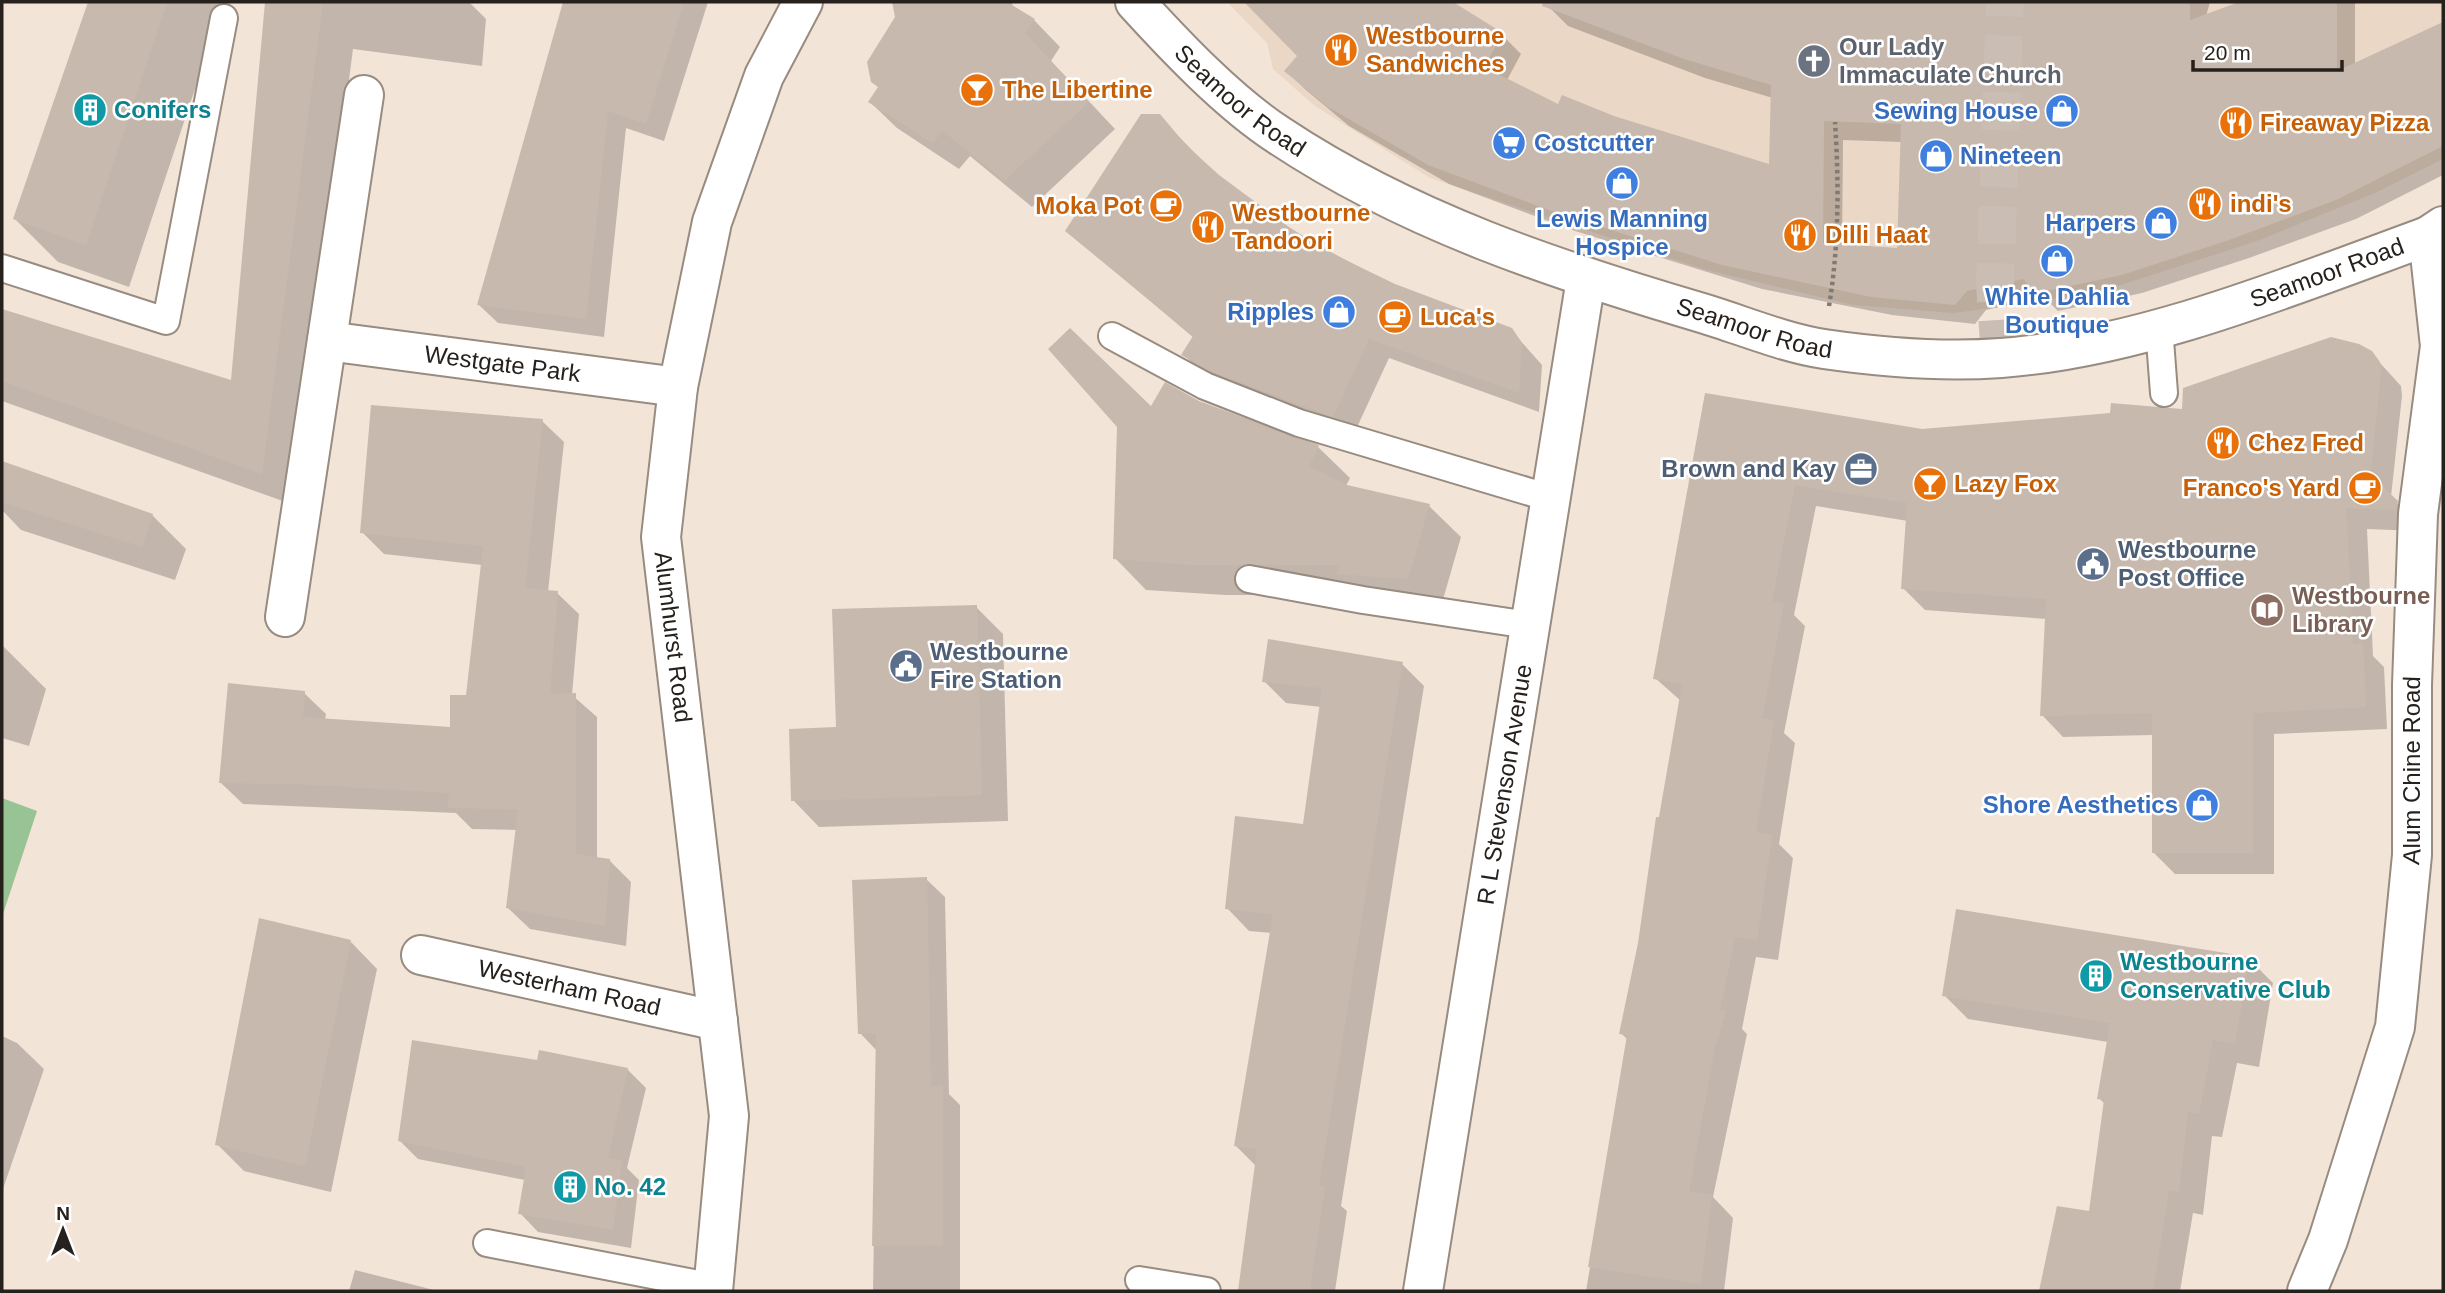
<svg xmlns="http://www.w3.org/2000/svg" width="2445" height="1293" viewBox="0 0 2445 1293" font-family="Helvetica,sans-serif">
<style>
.built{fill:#ebd7c6}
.green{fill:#98c395}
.shadow{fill:#0003;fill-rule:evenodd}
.building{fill:#c8b9ae;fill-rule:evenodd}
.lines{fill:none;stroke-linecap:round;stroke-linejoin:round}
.pedestrian-tunnel{stroke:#cabdb3;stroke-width:38;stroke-dasharray:38 19;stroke-linecap:butt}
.service-casing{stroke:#988b7f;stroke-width:30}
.minor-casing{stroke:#988b7f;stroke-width:42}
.tertiary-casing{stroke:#988b7f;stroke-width:42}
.path{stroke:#827971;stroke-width:4.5;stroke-dasharray:3.5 3.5;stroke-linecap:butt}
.service{stroke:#fff;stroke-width:26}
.minor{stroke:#fff;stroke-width:38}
.tertiary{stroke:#fff;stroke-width:38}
.labels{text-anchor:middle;stroke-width:5;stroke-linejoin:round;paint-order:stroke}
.food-label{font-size:24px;font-weight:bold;fill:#c56008;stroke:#fff;text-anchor:start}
.worship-label{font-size:24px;font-weight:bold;fill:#5b616d;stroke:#fff;text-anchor:start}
.street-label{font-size:24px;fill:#26211d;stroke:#fff}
.culture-label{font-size:24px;font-weight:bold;fill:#0d838f;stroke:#fff;text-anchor:start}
.shop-label{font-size:24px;font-weight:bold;fill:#366cbe;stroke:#fff;text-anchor:end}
.service-label{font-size:24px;font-weight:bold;fill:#4e5e75;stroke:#fff;text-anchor:start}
.education-label{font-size:24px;font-weight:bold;fill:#785e54;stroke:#fff;text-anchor:start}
</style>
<rect width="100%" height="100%" fill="#f3e4d8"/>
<path class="built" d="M1227 2H2443V159L2375 193 2257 241 2112 288 2031 303 1953 313 1853 305 1703 269 1430 178 1315 106 1273 69 1267 43Z"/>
<path class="green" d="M2 798 37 811 2 917Z"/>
<path class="shadow" d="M90 2H224L129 287 58 262 15 219Z
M266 2H469L486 19 482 66 353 49 294 505 2 401V310L232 383Z
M564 2H708L664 141 626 128 604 337 498 323 479 305Z
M894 2H1012L1013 8 1034 20 1060 47 1051 61 1115 129 1032 207 970 156 959 169 897 128 870 102 879 88 897 17Z
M1246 2H1448L1502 35 1521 54 1507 80 1559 106 1613 118 1770 166 1773 98 1705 78 1568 26 1549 7 1550 2H2210L2206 16 2244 2H2355V64L2443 24V175L2356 219 2249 258 2142 293 2058 311 2044 297 1986 310 1975 324 1892 315 1762 289 1575 231 1449 184 1349 126 1306 90 1286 71 1299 56ZM1843 140 1903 142 1899 250 1842 246Z
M1159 116 1218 177 1288 229 1394 286 1511 330 1542 365 1539 412 1389 358 1353 436 1204 375 1184 355 1194 338 1067 231Z
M2371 353 2401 386 2402 396 2391 497 2419 525 2418 531 2367 529 2373 656 2384 667 2387 729 2274 734V874H2175L2153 852V735L2063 737 2042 715 2047 619 1925 610 1903 588 1908 521 1816 506 1794 615 1805 626 1784 733 1795 743 1779 844 1793 858 1778 960 1756 957 1742 1029 1747 1034 1713 1197 1733 1218 1724 1291H1586L1628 1040 1621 1033 1640 943 1681 701 1655 678 1706 395 1921 431 2184 410Z
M1199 402 1318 447 1350 478 1346 486 1429 506 1461 537 1440 610 1360 595H1225L1146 590 1115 558 1151 409Z
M542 421 564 442 548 592 557 593 579 614 572 695 597 717V859L609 860 631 882 626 946 530 929 508 908 517 830 472 829 456 813 243 804 221 783 304 693 326 714 325 720 451 729 467 697 482 565 384 554 362 532Z
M2 463 152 515 186 549 175 580 21 530 2 510Z
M976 607 1003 634 1008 821 819 827 793 800 838 729Z
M2 645 46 689 29 746 2 738Z
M1402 664 1424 686 1341 1206 1347 1211 1335 1291H1242L1256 1166 1236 1146 1272 933 1249 931 1227 908 1304 826 1321 707 1286 703 1264 681Z
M926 879 945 897 949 1094 960 1105V1291H873L877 1051 860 1033Z
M351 942 377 969 331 1192 244 1171 217 1144Z
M2249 959 2273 983 2259 1067 2237 1063 2222 1137 2212 1136 2203 1215 2193 1213 2180 1291H2041L2058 1208 2090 1213 2105 1104 2099 1098 2108 1042 1968 1019 1944 995Z
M2 1036 17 1043 44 1069 2 1192Z
M538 1063 627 1069 646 1088 627 1168 639 1180 631 1248 538 1232 520 1213 525 1180 418 1159 400 1141Z
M355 1270 438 1291H349Z"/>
<path class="building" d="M88 2H167L86 245 13 219Z
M265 2H323L262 474 2 381V309L231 380Z
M563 2H684L646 124 608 111 586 319 477 305Z
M892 2H1007L1035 19 1025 33 1089 102 1004 181 943 131 932 143 868 102 878 87 871 82 867 62 895 17Z
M1244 2H1453L1503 33 1484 67 1558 104 1562 95 1614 116 1769 164 1771 85 1684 59 1542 6 1543 2H2190V20L2239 2H2337V71L2443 22V146L2336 200 2229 240 2122 275 2037 293 2023 279 1967 291 1955 305 1871 297 1722 265 1554 212 1428 165 1328 107 1284 71 1297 56ZM1824 121 1901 124 1897 248 1823 243Z
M1141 114H1160L1186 145 1219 175 1289 227 1327 251 1395 284 1512 328 1522 343 1519 393 1369 339 1333 417 1212 372 1181 355 1193 336 1065 231Z
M1070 328 1151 406 1165 382 1199 401 1319 445 1309 466 1347 485 1430 504 1408 579 1336 574 1340 565H1193L1113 559 1117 427 1048 349Z
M2331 337 2359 344 2372 351 2380 362 2381 374 2370 475 2398 501 2396 510 2346 508 2353 644 2363 643 2366 707 2253 713V853H2152V713L2040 716 2046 599 1901 589 1907 503 1795 485 1772 601 1784 603 1762 718 1774 720 1756 832 1772 835 1757 940 1735 937 1720 1010 1726 1011 1714 1052 1689 1192 1712 1194 1701 1284 1588 1267 1627 1035 1619 1034 1638 943 1656 817H1659L1682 684 1653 679 1705 393 1922 429 2110 413 2111 403 2182 409 2183 388Z
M371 405 543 419 525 588 558 591 550 694 576 693V854L610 859 605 926 506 908 518 809 448 808 449 793 298 784 219 783 228 683 305 691 303 717 450 727V695H466L483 546 360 533Z
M2 461 153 514 142 547 2 502Z
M977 605 982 795 791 801 789 729 836 727 832 609Z
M1268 639 1403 662 1319 1186 1325 1187 1310 1291H1238L1257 1149 1234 1146 1273 914 1225 909 1235 816 1303 824 1322 688 1262 682Z
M927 877 931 1086 943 1085V1245L872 1246 876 1033 858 1034 852 880Z
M1956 909 2250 957 2235 1044 2213 1040 2199 1114 2188 1112 2179 1192 2169 1190 2153 1291H2039L2057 1206 2089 1211 2104 1100 2097 1099 2110 1023 1942 996Z
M259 918 351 940 305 1166 215 1145Z
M412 1040 537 1060 539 1050 628 1068 608 1158 622 1160 613 1230 518 1214 526 1167 398 1141Z"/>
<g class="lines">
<path class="pedestrian-tunnel" d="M2000 358 1995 284 2005 2"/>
<g class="service-casing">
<path id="service" d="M2 268 166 321 224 18
M2159 327 2164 393
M1112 336 1205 386 1299 423 1550 498
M1249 579 1363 600 1529 625
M487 1243 714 1287
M1139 1280 1207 1291"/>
</g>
<g class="minor-casing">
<g id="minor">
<path id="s1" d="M327 341 678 387"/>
<path d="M285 617 364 95"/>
<path id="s2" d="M421 955 718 1021"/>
<path d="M713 1291 729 1116 661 537 678 387 712 222 764 76 803 2"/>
<path id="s3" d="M1423 1291 1586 279"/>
<path id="s4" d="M2307 1291 2328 1240 2395 1027 2412 855V685L2418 514 2440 346 2428 236"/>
</g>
</g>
<g class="tertiary-casing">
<g id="tertiary">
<path id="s5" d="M1135 2C1176 47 1229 103 1280 136 1408 221 1556 270 1702 313 1742 325 1784 343 1824 349 1879 357 1946 362 2001 358 2142 348 2296 284 2428 236L2443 226"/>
</g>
</g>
<path class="path" d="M1829 306C1839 247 1839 181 1835 122"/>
<use href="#service" class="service"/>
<use href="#minor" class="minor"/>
<use href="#tertiary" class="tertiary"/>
</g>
<defs>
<g id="restaurant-disc" transform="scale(1.75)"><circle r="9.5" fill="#e8710a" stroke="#fff"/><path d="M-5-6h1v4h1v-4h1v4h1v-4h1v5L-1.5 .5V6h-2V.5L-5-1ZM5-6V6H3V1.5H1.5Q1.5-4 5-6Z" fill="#fff"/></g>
<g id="church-disc" transform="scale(1.75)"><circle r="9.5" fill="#6b7280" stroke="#fff"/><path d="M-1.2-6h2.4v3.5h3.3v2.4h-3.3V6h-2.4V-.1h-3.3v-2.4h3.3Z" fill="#fff"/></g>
<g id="bar-disc" transform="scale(1.75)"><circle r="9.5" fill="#e8710a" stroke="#fff"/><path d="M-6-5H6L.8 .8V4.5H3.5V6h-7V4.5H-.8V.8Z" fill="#fff"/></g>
<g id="building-disc" transform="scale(1.75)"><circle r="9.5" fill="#0f9aa8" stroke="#fff"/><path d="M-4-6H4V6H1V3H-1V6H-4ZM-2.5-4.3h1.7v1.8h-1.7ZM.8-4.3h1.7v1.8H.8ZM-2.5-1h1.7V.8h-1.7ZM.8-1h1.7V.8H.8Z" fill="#fff"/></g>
<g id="shop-disc" transform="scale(1.75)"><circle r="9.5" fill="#3f7fe0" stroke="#fff"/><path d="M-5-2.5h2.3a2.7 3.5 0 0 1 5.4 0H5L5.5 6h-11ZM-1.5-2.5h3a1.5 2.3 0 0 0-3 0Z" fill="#fff"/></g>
<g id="supermarket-disc" transform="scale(1.75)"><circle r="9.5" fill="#3f7fe0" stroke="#fff"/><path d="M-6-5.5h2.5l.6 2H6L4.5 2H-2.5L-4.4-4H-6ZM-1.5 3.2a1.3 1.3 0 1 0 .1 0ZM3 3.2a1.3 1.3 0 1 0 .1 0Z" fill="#fff"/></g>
<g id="cafe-disc" transform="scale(1.75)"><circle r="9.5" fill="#e8710a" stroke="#fff"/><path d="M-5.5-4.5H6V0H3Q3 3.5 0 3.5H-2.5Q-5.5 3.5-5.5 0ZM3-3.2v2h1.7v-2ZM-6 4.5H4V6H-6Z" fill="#fff"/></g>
<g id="office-disc" transform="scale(1.75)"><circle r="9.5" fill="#5c6f8a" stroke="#fff"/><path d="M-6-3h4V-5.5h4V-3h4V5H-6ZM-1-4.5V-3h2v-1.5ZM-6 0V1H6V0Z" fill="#fff"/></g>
<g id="civic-disc" transform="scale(1.75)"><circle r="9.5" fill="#5c6f8a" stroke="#fff"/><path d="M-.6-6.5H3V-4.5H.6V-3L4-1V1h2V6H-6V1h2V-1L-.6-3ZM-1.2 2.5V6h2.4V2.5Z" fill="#fff"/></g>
<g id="library-disc" transform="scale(1.75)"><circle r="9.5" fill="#8d6e63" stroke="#fff"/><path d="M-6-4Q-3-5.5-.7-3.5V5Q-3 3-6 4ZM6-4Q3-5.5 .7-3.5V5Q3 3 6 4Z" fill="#fff"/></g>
</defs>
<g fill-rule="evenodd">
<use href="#restaurant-disc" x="1341" y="50"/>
<use href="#church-disc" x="1814" y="61"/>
<use href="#bar-disc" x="977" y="90"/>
<use href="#building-disc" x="90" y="110"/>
<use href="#shop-disc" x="2062" y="111"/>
<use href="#restaurant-disc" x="2236" y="123"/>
<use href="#supermarket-disc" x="1509" y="143"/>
<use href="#shop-disc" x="1936" y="156"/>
<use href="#shop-disc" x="1622" y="183"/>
<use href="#restaurant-disc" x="2205" y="204"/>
<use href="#cafe-disc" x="1166" y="206"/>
<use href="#shop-disc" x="2161" y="223"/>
<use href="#restaurant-disc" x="1208" y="227"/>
<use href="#restaurant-disc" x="1800" y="235"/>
<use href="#shop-disc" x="2057" y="261"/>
<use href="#shop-disc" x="1339" y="312"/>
<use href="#cafe-disc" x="1395" y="317"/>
<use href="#restaurant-disc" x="2223" y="443"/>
<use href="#office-disc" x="1861" y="469"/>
<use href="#bar-disc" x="1930" y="484"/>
<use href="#cafe-disc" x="2365" y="488"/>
<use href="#civic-disc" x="2093" y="564"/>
<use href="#library-disc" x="2267" y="610"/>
<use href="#civic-disc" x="906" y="666"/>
<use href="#shop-disc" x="2202" y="805"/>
<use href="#building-disc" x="2096" y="976"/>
<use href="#building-disc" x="570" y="1187"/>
</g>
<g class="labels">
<g class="food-label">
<text x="1366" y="44">Westbourne<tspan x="1366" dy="28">Sandwiches</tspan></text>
<text x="1002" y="98">The Libertine</text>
<text x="2260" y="131">Fireaway Pizza</text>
<text x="2230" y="212">indi's</text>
<text x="1142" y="214" text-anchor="end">Moka Pot</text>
<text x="1232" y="221">Westbourne<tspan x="1232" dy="28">Tandoori</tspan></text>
<text x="1825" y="243">Dilli Haat</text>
<text x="1420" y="325">Luca's</text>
<text x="2248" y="451">Chez Fred</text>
<text x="1954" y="492">Lazy Fox</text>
<text x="2340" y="496" text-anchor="end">Franco's Yard</text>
</g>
<g class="worship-label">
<text x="1839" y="55">Our Lady<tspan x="1839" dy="28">Immaculate Church</tspan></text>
</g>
<g class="street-label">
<text dy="8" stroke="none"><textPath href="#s5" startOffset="145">Seamoor Road</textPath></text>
<text dy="8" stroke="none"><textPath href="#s5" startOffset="1300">Seamoor Road</textPath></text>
<text dy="8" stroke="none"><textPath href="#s5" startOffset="712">Seamoor Road</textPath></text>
<text dy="8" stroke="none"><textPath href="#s1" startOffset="177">Westgate Park</textPath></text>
<text transform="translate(673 637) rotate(83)" y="8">Alumhurst Road</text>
<text dy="8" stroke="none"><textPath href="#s4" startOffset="536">Alum Chine Road</textPath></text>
<text dy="8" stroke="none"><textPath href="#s3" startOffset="513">R L Stevenson Avenue</textPath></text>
<text dy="8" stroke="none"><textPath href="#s2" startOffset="152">Westerham Road</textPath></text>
</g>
<g class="culture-label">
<text x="114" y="118">Conifers</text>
<text x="2120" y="970">Westbourne<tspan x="2120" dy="28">Conservative Club</tspan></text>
<text x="594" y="1195">No. 42</text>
</g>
<g class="shop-label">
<text x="2038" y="119">Sewing House</text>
<text x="1534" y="151" text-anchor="start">Costcutter</text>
<text x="1960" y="164" text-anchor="start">Nineteen</text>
<text x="1622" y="227" text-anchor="middle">Lewis Manning<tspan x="1622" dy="28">Hospice</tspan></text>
<text x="2136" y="231">Harpers</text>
<text x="2057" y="305" text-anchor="middle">White Dahlia<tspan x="2057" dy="28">Boutique</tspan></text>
<text x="1314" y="320">Ripples</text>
<text x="2178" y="813">Shore Aesthetics</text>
</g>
<g class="service-label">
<text x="1836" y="477" text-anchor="end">Brown and Kay</text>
<text x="2118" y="558">Westbourne<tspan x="2118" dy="28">Post Office</tspan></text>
<text x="930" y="660">Westbourne<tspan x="930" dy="28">Fire Station</tspan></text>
</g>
<g class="education-label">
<text x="2292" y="604">Westbourne<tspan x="2292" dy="28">Library</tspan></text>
</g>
</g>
<rect width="2445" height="1293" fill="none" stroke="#26211d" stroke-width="7"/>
<g transform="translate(63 1230)" stroke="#ffffff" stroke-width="5" paint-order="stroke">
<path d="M0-5L12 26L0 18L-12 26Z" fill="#26211d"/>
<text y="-10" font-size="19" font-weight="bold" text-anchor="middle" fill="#26211d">N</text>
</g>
<path d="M2193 60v10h149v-10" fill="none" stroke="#26211d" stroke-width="3.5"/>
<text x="2204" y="60" font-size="21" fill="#26211d" stroke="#ffffff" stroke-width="5" paint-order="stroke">20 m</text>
</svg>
